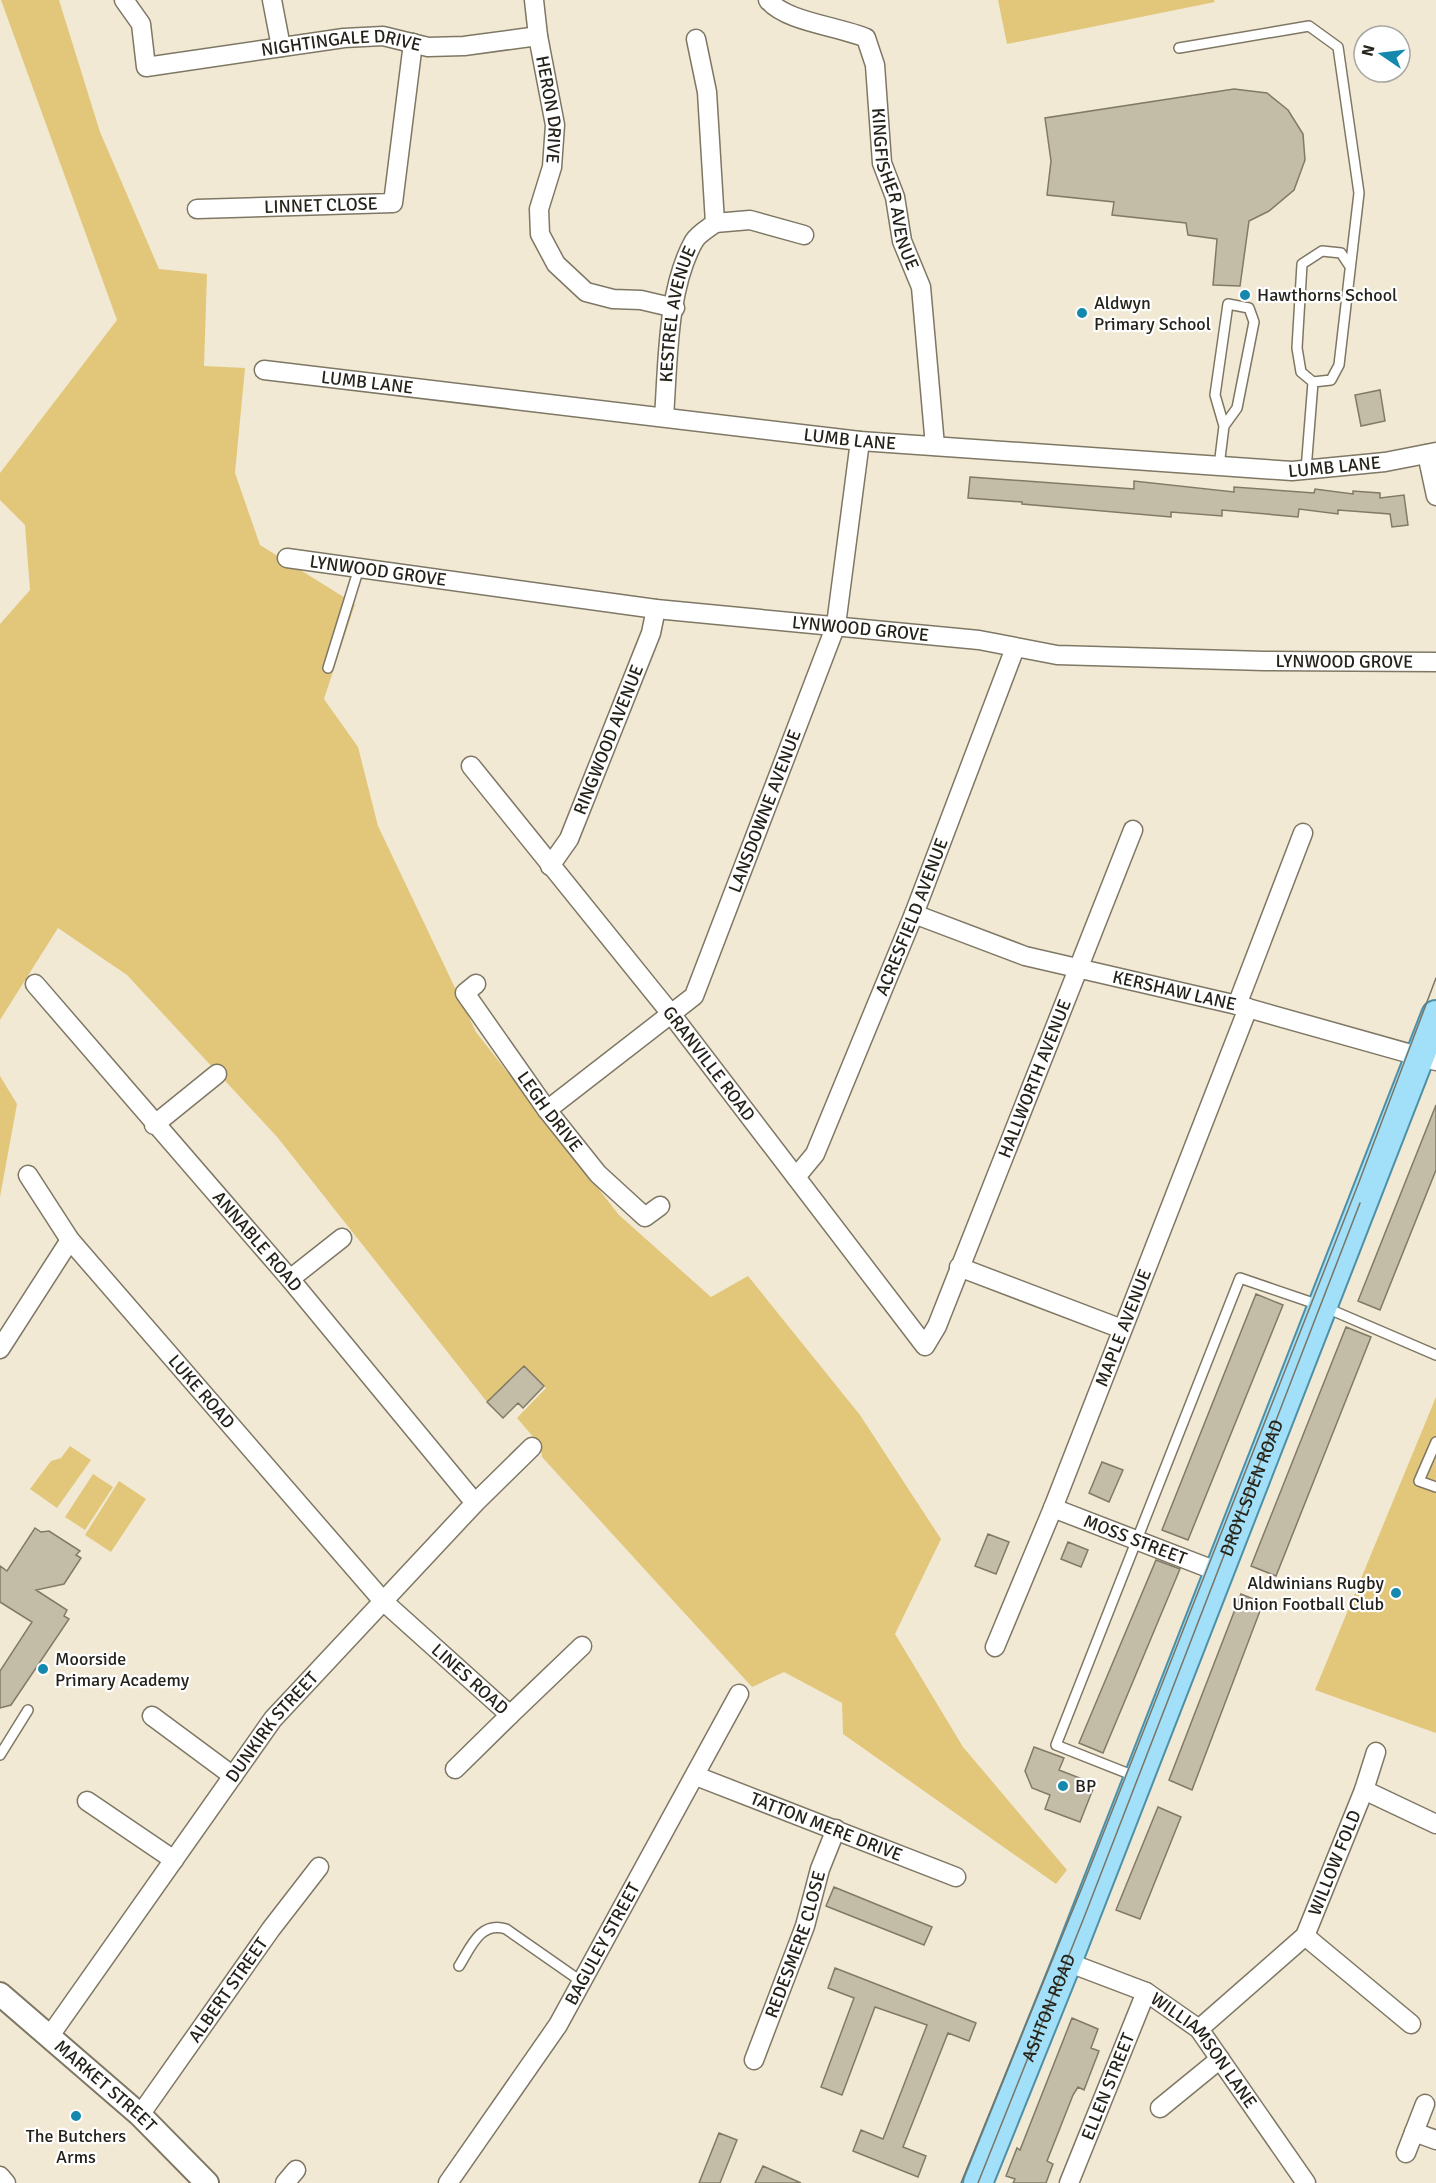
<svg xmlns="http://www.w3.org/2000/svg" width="1436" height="2183" viewBox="0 0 1436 2183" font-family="Signika,sans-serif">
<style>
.green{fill:#e2c77b}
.building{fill:#c3bca7;stroke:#817a67;stroke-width:1.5}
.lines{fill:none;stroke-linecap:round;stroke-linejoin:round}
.service-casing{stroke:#7e7764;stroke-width:12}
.minor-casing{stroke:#7e7764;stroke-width:21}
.tertiary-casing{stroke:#7e7764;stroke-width:26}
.primary-casing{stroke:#4d90a8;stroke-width:32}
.service{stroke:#fff;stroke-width:9}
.minor{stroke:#fff;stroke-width:18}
.tertiary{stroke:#fff;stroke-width:22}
.primary{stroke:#a1e0f8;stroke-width:28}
.tram{stroke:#797466;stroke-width:1.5}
.poi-dot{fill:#1489ad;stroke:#fff;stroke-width:2}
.labels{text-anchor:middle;stroke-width:4.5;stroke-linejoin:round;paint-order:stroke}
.street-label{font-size:18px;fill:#25221a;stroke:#fff}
.poi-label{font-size:18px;fill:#25221a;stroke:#fff;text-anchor:start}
</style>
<rect width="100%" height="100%" fill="#f1e9d4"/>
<path class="green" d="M1 0H59L100 132 159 269 207 274 204 366 245 368 235 473 260 545 355 604 324 699 358 747 378 826 476 1032 619 1215 711 1297 748 1276 860 1415 941 1539 895 1634 963 1747 1067 1870 1056 1884 843 1734 842 1703 784 1672 752 1687 542 1457 541 1446 517 1418 546 1388 524 1366 487 1402 278 1138 127 975 58 928 0 1020V624L30 590 25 525 0 500V473L117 320Z
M998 0H1214L1215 2 1007 44Z
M0 1076 17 1104 0 1197Z
M1436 1397V1733L1315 1690Z
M70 1446 91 1460 57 1508 30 1489 51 1461 61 1458Z
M93 1474 113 1487 85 1530 65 1517Z
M119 1481 146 1499 111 1552 85 1535Z"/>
<path class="building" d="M1234 89 1267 93 1288 110 1303 134 1305 160 1294 190 1269 211 1249 221 1240 286 1213 285 1217 239 1188 235 1186 223 1112 215 1114 202 1047 195 1051 161 1045 118Z
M1380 390 1385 421 1361 426 1355 395Z
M970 477 1134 489V481L1234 492V487L1314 493 1315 489 1353 494V491L1380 493V498L1404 495 1408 525 1392 527 1390 514 1338 510V514L1299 509 1298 517 1222 510V516L1171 512V517L1022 504V502L968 498Z
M1436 1105V1170L1380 1310 1358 1301Z
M1256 1294 1283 1305 1188 1540 1162 1530Z
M1346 1327 1371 1337 1276 1576 1251 1566Z
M524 1366 544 1386 523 1408 518 1403 503 1418 487 1402Z
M1102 1462 1123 1470 1109 1502 1089 1493Z
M35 1528 41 1532 49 1531 80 1551 76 1555 81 1558 64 1584 36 1590 67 1610 64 1616 69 1619 11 1705 0 1708V1671L32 1622 0 1602V1566L7 1571Z
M988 1534 1009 1542 996 1574 975 1566Z
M1068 1542 1088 1550 1081 1567 1061 1559Z
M1156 1560 1180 1569 1103 1753 1079 1743Z
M1241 1594 1263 1603 1192 1790 1169 1780Z
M1034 1747 1064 1758 1059 1770 1095 1784 1080 1822 1045 1809 1050 1795 1032 1788 1025 1771Z
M1158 1807 1181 1817 1140 1919 1116 1910Z
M834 1887 932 1927 924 1945 826 1906Z
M835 1968 976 2023 969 2041 948 2033 903 2147 926 2156 918 2177 853 2151 861 2130 883 2139 927 2025 875 2007 842 2095 821 2087 854 1998 828 1988Z
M1072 2018 1098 2029 1091 2048 1099 2051 1084 2090 1078 2087 1073 2095 1047 2161 1053 2164 1046 2183H1013L1015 2179 1006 2176 1017 2148 1020 2150Z
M719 2133 737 2140 720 2183H699Z
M763 2166 801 2183H755Z"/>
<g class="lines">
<g class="service-casing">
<path id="service" d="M1179 48 1309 26 1338 47 1359 193 1339 365 1331 380 1313 382 1306 470
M1313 382 1301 372 1297 348 1302 264 1322 251 1341 253 1349 265
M1219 466 1224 426 1237 408 1254 322 1249 308 1228 304 1215 395 1224 426
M328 668 359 568
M1436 1442 1419 1481 1436 1487
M0 1755 28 1710
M1137 1777 1056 1745 1240 1278 1322 1306 1436 1355
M459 1966C471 1947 480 1921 506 1929L582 1982"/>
</g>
<g class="minor-casing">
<g id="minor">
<path id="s1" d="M124 0 141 24 146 67 344 38 383 36 428 47 464 46 538 36"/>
<path d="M272 0 281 47"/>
<path id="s2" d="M534 0 538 36 555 125 552 167 539 209 540 234 556 264 586 292 613 299 641 300 675 308"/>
<path id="s3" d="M768 0C786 22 838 26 866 38L875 65 882 163 895 197 902 241 921 287 935 446"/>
<path id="s4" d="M197 209 393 203 413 43"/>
<path d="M715 223 750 220 804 235"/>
<path id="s5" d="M264 370 860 441 1292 471 1385 462 1436 452"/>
<path id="s6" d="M664 417C668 362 667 289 694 241 698 234 709 228 715 223L707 92 696 39"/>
<path d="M1427 454 1436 496"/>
<path id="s7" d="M287 558 656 609 979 640 1057 655 1264 661 1436 662"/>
<path id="s8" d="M471 766 672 1015 925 1346 937 1326 1133 830"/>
<path id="s9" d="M550 866 569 839 651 633 656 609"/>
<path id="s10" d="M914 914 1025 956 1237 1005 1436 1061"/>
<path id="s11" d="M35 984 290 1279 475 1503"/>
<path id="s12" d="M476 984 465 993 547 1110 598 1174 645 1217 660 1206"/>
<path d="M1237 1005 1303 833"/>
<path id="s13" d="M547 1110 694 996 836 625 860 441"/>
<path d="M154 1125 217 1074"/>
<path id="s14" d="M28 1175 70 1240 383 1601 510 1715 582 1646"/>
<path id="s15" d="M796 1177 815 1154 914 914 1015 648"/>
<path d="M959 1267 1122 1329"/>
<path d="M290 1279 342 1238"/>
<path d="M0 1349 70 1240"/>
<path id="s16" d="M1053 1508 1219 1572"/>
<path id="s17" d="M995 1647 1053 1508 1248 1008"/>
<path d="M152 1716 233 1776"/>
<path d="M455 1769 510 1715"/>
<path id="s18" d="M696 1776 956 1877"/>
<path d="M1364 1790 1436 1824"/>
<path d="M87 1801 174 1860"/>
<path d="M1305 1936 1411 2024"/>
<path id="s19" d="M1067 1962 1146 1992 1199 2029 1306 2183"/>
<path id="s20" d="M1199 2029 1305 1936 1364 1790 1376 1752"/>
<path id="s21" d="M49 2037 273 1719 475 1503 532 1447"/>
<path id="s22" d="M754 2060 805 1926 820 1869 836 1829"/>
<path d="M1160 2108 1220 2059"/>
<path id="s23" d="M140 2115 271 1929 319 1867"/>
<path d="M1414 2132 1436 2140"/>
<path d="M1406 2153 1425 2104"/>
<path d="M0 2176 6 2183"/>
<path d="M285 2183 296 2170"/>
<path id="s24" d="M448 2183 558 2025 739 1694"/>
<path id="s25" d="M1069 2183 1146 1992"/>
</g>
</g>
<g class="tertiary-casing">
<g id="tertiary">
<path id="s26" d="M0 1994 140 2115 207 2183"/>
</g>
</g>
<g class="primary-casing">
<g id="primary">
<path id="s27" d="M978 2183 1067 1962 1436 1015"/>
</g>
</g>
<use href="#service" class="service"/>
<use href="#minor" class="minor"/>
<use href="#tertiary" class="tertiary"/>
<use href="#primary" class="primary"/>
<path class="tram" d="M961 2183 1083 1885 1359 1182 1436 978
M978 2183 1085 1915 1360 1203"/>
</g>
<g class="poi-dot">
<circle cx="1245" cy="295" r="6"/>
<circle cx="1082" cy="313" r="6"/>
<circle cx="1396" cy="1593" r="6"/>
<circle cx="43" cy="1669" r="6"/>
<circle cx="1063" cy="1786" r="6"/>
<circle cx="76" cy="2116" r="6"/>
</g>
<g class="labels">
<g class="street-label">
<text dy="6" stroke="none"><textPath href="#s1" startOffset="270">NIGHTINGALE DRIVE</textPath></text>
<text dy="6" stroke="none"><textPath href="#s2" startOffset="111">HERON DRIVE</textPath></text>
<text dy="6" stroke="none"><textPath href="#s3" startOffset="261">KINGFISHER AVENUE</textPath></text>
<text dy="6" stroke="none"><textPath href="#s4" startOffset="124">LINNET CLOSE</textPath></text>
<text dy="6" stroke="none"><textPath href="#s6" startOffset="104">KESTREL AVENUE</textPath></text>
<text dy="6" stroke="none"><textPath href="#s5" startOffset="104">LUMB LANE</textPath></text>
<text dy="6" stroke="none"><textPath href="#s5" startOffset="590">LUMB LANE</textPath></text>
<text dy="6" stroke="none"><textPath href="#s5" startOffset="1076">LUMB LANE</textPath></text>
<text dy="6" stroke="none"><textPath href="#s7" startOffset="92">LYNWOOD GROVE</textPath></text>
<text dy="6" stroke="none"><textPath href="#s7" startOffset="578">LYNWOOD GROVE</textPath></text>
<text dy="6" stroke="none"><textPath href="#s7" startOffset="1064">LYNWOOD GROVE</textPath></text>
<text dy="6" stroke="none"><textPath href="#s9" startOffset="140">RINGWOOD AVENUE</textPath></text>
<text dy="6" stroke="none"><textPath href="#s13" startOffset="384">LANSDOWNE AVENUE</textPath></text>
<text dy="6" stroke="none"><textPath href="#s15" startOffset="286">ACRESFIELD AVENUE</textPath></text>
<text dy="6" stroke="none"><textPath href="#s10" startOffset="272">KERSHAW LANE</textPath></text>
<text dy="6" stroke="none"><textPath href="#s8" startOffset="381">GRANVILLE ROAD</textPath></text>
<text dy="6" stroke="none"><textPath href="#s8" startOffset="1026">HALLWORTH AVENUE</textPath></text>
<text dy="6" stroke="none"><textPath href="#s12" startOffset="160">LEGH DRIVE</textPath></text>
<text dy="6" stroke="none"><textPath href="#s11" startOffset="340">ANNABLE ROAD</textPath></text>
<text dy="6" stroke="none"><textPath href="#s17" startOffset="344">MAPLE AVENUE</textPath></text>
<text dy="6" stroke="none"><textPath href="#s14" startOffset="278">LUKE ROAD</textPath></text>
<text dy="6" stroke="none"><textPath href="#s27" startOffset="747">DROYLSDEN ROAD</textPath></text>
<text dy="6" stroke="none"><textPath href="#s16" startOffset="88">MOSS STREET</textPath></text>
<text dy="6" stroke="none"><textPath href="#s14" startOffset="672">LINES ROAD</textPath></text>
<text dy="6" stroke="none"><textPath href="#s21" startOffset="382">DUNKIRK STREET</textPath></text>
<text dy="6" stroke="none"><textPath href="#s18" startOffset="140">TATTON MERE DRIVE</textPath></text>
<text dy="6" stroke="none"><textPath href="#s20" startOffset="220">WILLOW FOLD</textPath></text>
<text dy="6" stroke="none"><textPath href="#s24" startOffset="285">BAGULEY STREET</textPath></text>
<text dy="6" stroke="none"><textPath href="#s22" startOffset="123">REDESMERE CLOSE</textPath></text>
<text dy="6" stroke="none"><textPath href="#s23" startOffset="153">ALBERT STREET</textPath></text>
<text dy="6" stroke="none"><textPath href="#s27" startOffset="189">ASHTON ROAD</textPath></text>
<text dy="6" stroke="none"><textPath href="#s19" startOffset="168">WILLIAMSON LANE</textPath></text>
<text dy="6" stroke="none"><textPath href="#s26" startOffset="140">MARKET STREET</textPath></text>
<text dy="6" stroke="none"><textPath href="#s25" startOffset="104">ELLEN STREET</textPath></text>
</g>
<g class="poi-label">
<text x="1257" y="301">Hawthorns School</text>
<text x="1094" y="309">Aldwyn<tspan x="1094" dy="21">Primary School</tspan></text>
<text x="1384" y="1589" text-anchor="end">Aldwinians Rugby<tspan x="1384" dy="21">Union Football Club</tspan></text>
<text x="55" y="1665">Moorside<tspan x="55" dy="21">Primary Academy</tspan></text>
<text x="1075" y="1792">BP</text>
<text x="76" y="2142" text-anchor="middle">The Butchers<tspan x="76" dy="21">Arms</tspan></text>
</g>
</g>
<g transform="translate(1382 54) rotate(284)"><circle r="28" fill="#ffffff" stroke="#a8a7a3" stroke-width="1.5"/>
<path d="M0-4.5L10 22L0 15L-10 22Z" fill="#1489ad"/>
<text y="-9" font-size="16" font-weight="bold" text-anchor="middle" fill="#25221a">N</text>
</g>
</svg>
